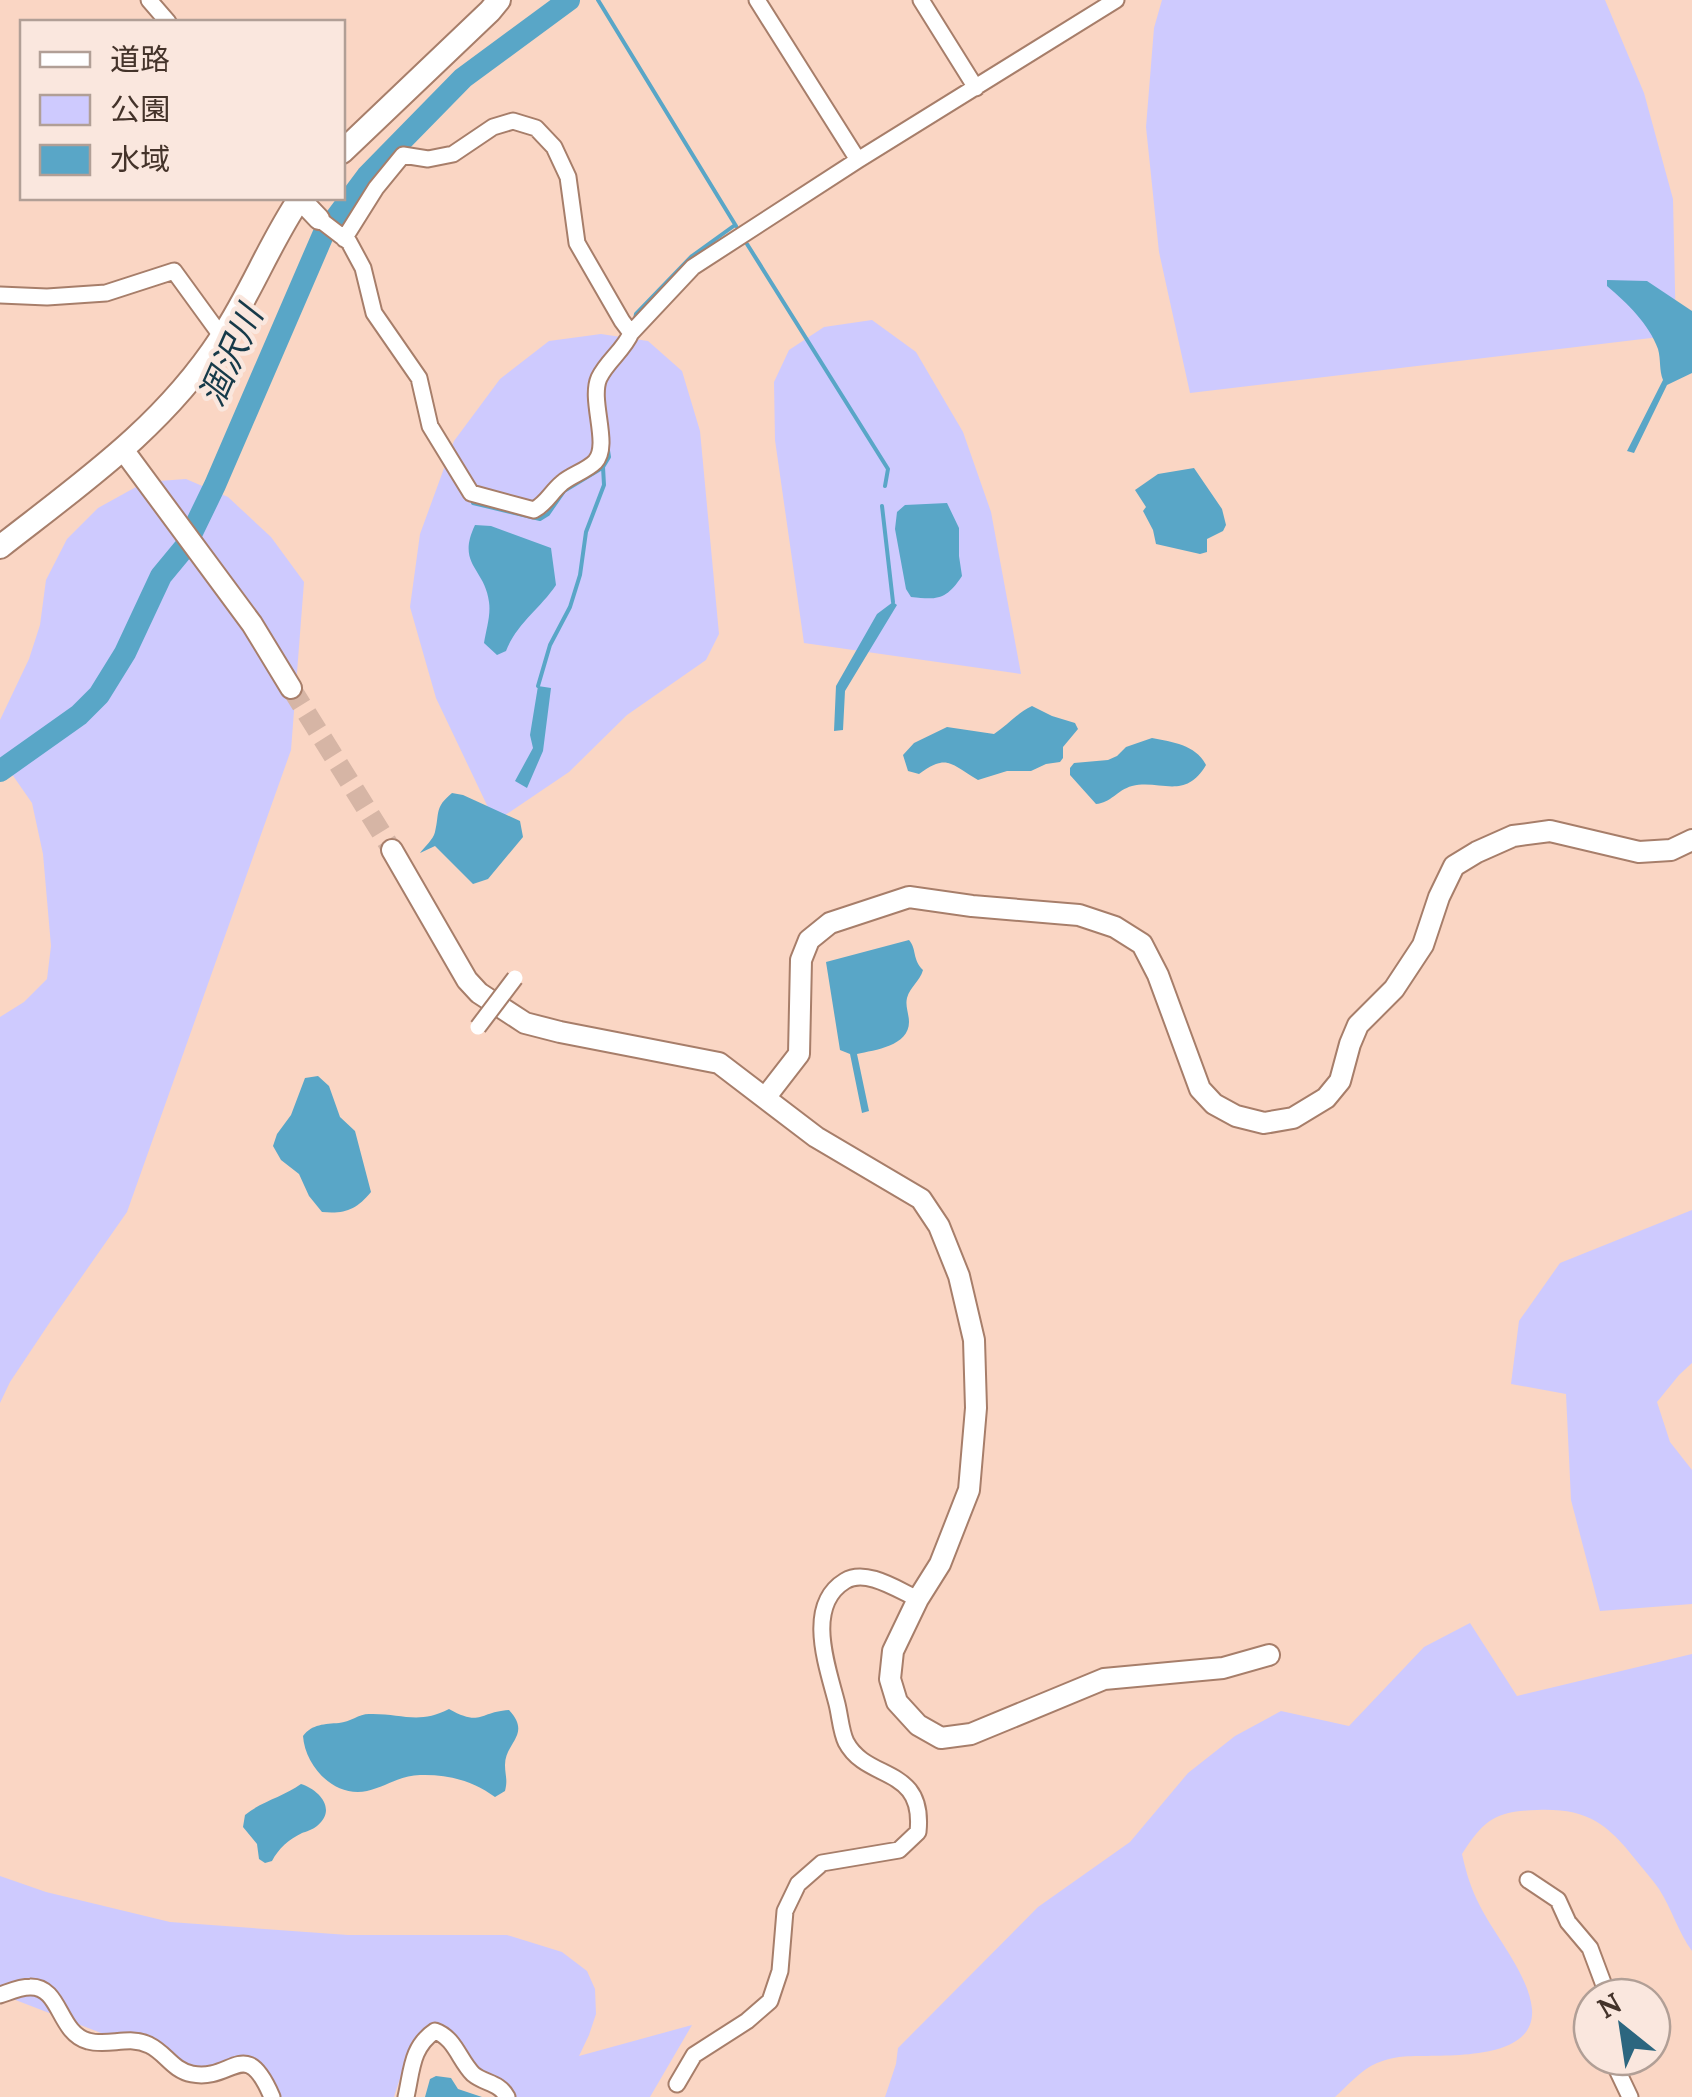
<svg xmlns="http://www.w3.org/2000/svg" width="1692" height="2097" viewBox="0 0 1692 2097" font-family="Lora,'Noto Sans JP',serif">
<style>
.green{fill:#cecafe}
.water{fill:#59a6c7}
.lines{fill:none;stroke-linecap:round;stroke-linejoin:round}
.stream{stroke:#59a6c7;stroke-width:4}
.river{stroke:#59a6c7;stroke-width:22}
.tertiary-tunnel{stroke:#d6b5a5;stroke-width:20;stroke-dasharray:20 10;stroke-linecap:butt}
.minor-casing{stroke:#a77e6a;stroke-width:19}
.tertiary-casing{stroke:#a77e6a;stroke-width:24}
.secondary-casing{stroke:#a77e6a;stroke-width:26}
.minor{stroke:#fff;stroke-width:15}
.tertiary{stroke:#fff;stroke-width:20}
.secondary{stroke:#fff;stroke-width:22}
.minor-bridge-casing{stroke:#a77e6a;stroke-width:19;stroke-linecap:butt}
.minor-bridge{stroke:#fff;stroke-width:15}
.labels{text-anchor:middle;stroke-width:9;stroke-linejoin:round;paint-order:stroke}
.water-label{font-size:35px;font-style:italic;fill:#163a49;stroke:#fae7de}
</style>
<rect width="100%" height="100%" fill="#fad6c4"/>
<path class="green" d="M1162 0H1605L1644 93 1673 199 1676 335 1190 393 1159 252 1146 127 1154 28Z
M872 320 916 352 963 432 991 512 1021 674 804 643 775 440 774 382 789 350 824 327Z
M601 334 648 341 682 371 700 431 719 634 706 660 627 715 569 772 495 822 436 698 410 607 420 534 454 441 500 379 549 341Z
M186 479 228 497 271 537 304 582 291 750 127 1212 50 1322 10 1382 0 1403V1017L24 1002 47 979 51 946 43 854 32 803 0 757V720L29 659 40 625 46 580 67 539 98 508 145 482Z
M1692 1210V1363L1679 1375 1657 1402 1670 1442 1692 1470V1604L1600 1611 1571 1500 1566 1394 1511 1384 1519 1321 1560 1263Z
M1470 1623 1517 1696 1692 1654V1951C1678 1932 1672 1909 1659 1889 1652 1879 1643 1869 1635 1859 1606 1822 1585 1808 1537 1810 1495 1811 1484 1820 1462 1854 1466 1872 1471 1889 1480 1906 1495 1936 1529 1975 1532 2009 1536 2066 1432 2053 1399 2057 1392 2058 1384 2060 1377 2063 1362 2069 1347 2086 1335 2097H885L896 2064 898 2048 1038 1907 1130 1842 1188 1773 1235 1736 1281 1711 1349 1726 1424 1647Z
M0 1876 46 1892 170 1922 348 1935H507L562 1952 587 1971 595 1989 596 2014 589 2035 579 2056 692 2025 650 2097H513L509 2085 474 2066 434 2023 412 2041 394 2097H278L263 2065 245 2059 197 2070 0 1994Z"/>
<path class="water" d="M1607 280 1647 281 1692 311V373L1667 385 1634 453 1627 451 1663 380C1659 370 1661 360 1658 349 1649 324 1627 303 1607 286Z
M1194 468 1222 509 1226 525 1223 531 1207 539V552L1200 554 1156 544 1153 530 1143 511 1146 507 1135 490 1158 474Z
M947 503 959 528V556L962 576C946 600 938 600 911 597L906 589 895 529 897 512 905 505Z
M475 525 491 526 551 548 556 585C540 609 517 623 506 651L497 655 484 643C486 630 491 615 489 602 485 568 456 565 475 525Z
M893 602 897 605 845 691 843 730 834 731 836 686 877 614Z
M538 686 551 688 543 751 527 788 515 781 533 748 530 735Z
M1032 706 1052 716 1075 723 1078 729 1063 747V758L1060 762 1046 764 1031 771H1007L978 780C951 764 947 753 919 774L908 771 903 755 914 743 947 727 994 734C1008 725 1017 713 1032 706Z
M1152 738C1173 742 1196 745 1206 765 1185 801 1160 779 1132 786 1117 790 1111 803 1096 804L1070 775V768L1074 763 1108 760 1117 756 1126 747Z
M452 793 463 795 520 821 523 837 488 879 473 884 435 846 420 853C425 846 433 840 435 832 440 812 434 808 452 793Z
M909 940C917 949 912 959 923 970 920 981 910 987 907 998 905 1006 909 1014 909 1022 909 1046 875 1050 857 1054L869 1111 862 1113 850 1054 840 1050 826 962Z
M318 1076 329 1086 340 1117 355 1131 371 1192C356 1210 345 1214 322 1212L309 1196 299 1174 281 1160 273 1146 277 1134 291 1115 305 1078Z
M449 1709C481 1727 479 1712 509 1710 532 1735 505 1742 505 1765 505 1775 508 1780 505 1791L495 1797C473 1781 448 1774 420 1775 401 1775 385 1787 367 1791 334 1798 305 1766 303 1736 312 1724 325 1724 339 1723 350 1722 359 1714 369 1714 401 1713 418 1725 449 1709Z
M301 1784C320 1790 337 1810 317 1826 314 1829 305 1832 302 1833 288 1840 279 1848 272 1861L265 1863 259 1859 257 1844 243 1827 245 1815C262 1801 283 1797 301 1784Z
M436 2076 451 2078 458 2089 482 2097H425L430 2079Z"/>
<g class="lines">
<path class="stream" d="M598 0 736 226
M747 244 888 469 885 486
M635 319 636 314 692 256 735 225
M473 503 540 519 548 514 564 491 602 468
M882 506 893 602
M538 686 550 645 570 607 580 575 586 532 604 485 603 467 609 457 607 444"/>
<path class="river" d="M0 771 79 715 99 695 125 653 161 576 185 547 215 485 323 235 367 176 463 78 569 0"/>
<path class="tertiary-tunnel" d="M291 688 392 850"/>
<g class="minor-casing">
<path id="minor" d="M149 0 168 22
M757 0 858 160
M921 0 976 88
M319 219 349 242 363 268 374 313 419 378 430 426 471 493 534 510C547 503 551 492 562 483 571 475 586 471 595 462 611 445 589 401 599 378 607 361 624 350 631 333L693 267 858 160 1116 0
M344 239 376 188 403 155 428 159 453 154 493 127 513 121 536 128 554 147 568 177 577 243 622 321 631 333
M0 295 47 297 106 293 174 271 222 337
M1528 1880 1558 1900 1568 1922 1590 1948 1605 1988 1606 1997
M0 1995C9 1992 20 1987 30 1987 61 1986 58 2033 88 2041 108 2047 130 2035 149 2045 166 2053 172 2070 192 2074 233 2082 245 2034 272 2097
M1611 2057 1630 2097
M677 2084 694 2055 747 2021 770 2001 780 1971 785 1911 798 1884 822 1863 899 1850 918 1832C925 1765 867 1782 846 1742 841 1732 840 1716 837 1704 828 1668 804 1606 845 1581 866 1568 898 1590 918 1599
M406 2097C412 2071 411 2047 435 2031 455 2038 459 2060 473 2074 485 2084 499 2082 507 2097"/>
</g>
<g class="tertiary-casing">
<path id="tertiary" d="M299 198 319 219
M124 451 252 624 291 688
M392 850 467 980 479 993 525 1023 560 1032 719 1063 816 1137 921 1199 939 1226 959 1276 974 1340 976 1408 969 1490 940 1564 918 1599 893 1651 890 1679 897 1702 918 1725 941 1738 971 1734 1104 1679 1223 1668 1269 1655
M765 1098 799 1054 801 960 809 940 830 923 909 897 972 906 1079 915 1115 927 1142 944 1158 975 1200 1089 1214 1104 1236 1116 1264 1123 1293 1118 1326 1098 1340 1081 1350 1044 1358 1025 1394 989 1423 945 1439 897 1454 866 1477 852 1513 836 1550 831 1639 852 1671 850 1692 840"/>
</g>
<g class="secondary-casing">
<path id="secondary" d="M342 152 490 11 499 0
M0 547C83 482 163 427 221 338 251 293 270 242 300 198"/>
</g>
<use href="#minor" class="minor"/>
<use href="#tertiary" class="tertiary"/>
<use href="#secondary" class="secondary"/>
<g class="minor-bridge-casing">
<path id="minor-bridge" d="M478 1027 515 978"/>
</g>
<use href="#minor-bridge" class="minor-bridge"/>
</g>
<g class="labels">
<g class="water-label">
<text transform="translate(231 356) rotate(-66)" y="12">涸沢川</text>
</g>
</g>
<rect x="20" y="20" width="325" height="180" fill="#fae7de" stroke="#b19f96" stroke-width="2.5"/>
<rect x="40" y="52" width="50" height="15" fill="#ffffff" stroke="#b19f96" stroke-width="2.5"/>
<text x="110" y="70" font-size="30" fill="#44332a">道路</text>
<rect x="40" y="95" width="50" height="30" fill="#cecafe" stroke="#b19f96" stroke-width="2.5"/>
<text x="110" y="120" font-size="30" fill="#44332a">公園</text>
<rect x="40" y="145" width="50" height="30" fill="#59a6c7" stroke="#b19f96" stroke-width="2.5"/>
<text x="110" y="170" font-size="30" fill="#44332a">水域</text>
<g transform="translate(1622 2027) rotate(330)"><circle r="48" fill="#fae7de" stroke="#b19f96" stroke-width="2.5"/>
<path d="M0-8L18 38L0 25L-18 38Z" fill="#2c667f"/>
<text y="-15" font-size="28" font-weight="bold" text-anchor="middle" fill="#44332a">N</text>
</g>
</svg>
